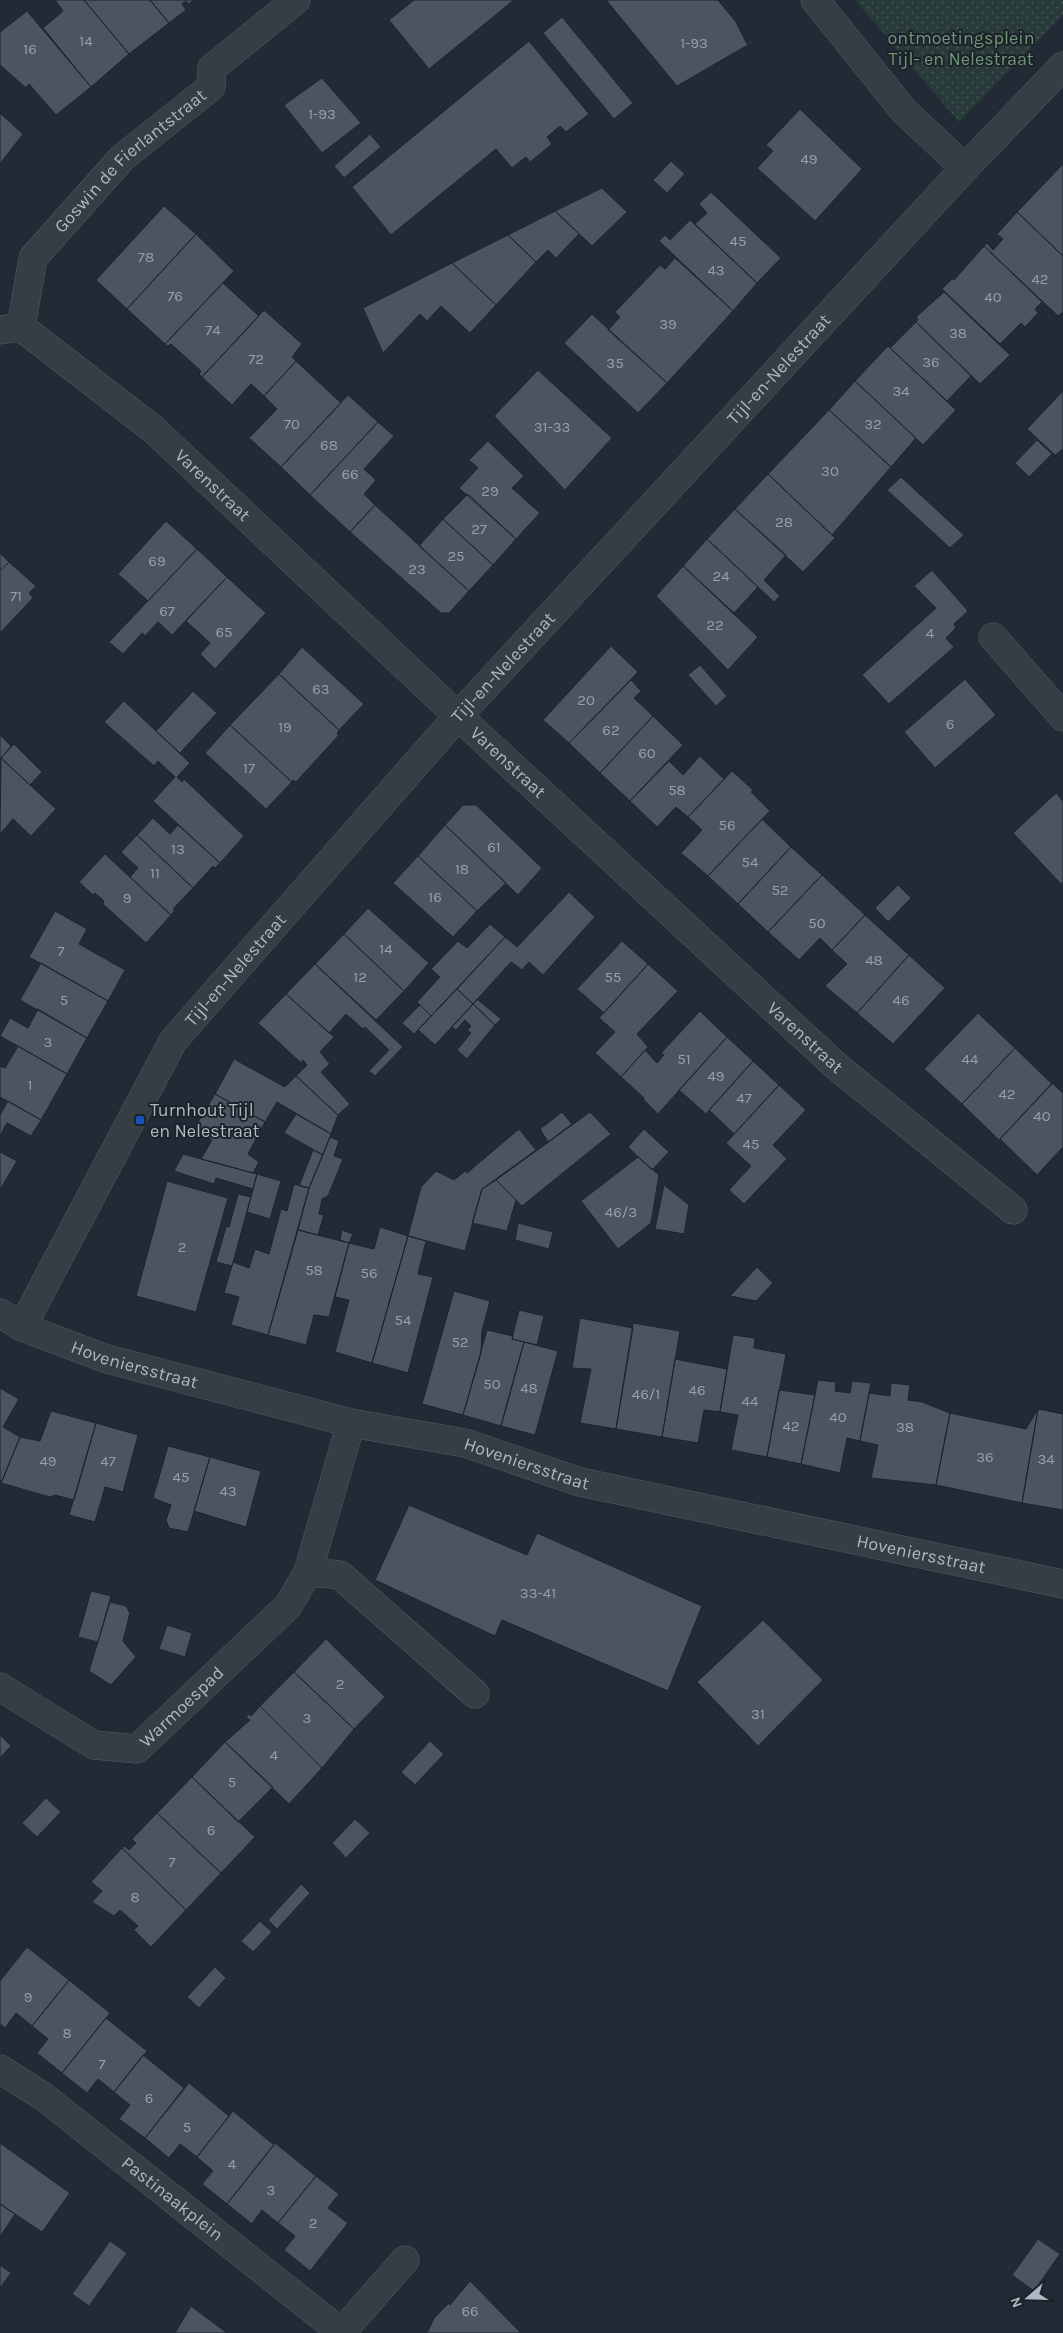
<svg xmlns="http://www.w3.org/2000/svg" width="1063" height="2333" viewBox="0 0 1063 2333" font-family="Karla,sans-serif">
<style>
.park{fill:url(#park-dots)}
.building{fill:#4a5560;stroke:#1d242c}
.lines{fill:none;stroke-linecap:round;stroke-linejoin:round}
.minor-casing{stroke:#535b63;stroke-width:29}
.minor{stroke:#353d45;stroke-width:28}
.transit-dot{fill:#1a4fb4;stroke:#1b222a;stroke-width:2}
.labels{text-anchor:middle;stroke-width:4;stroke-linejoin:round;paint-order:stroke}
.number-label{font-size:15px;fill:#969faa}
.park-label{font-size:18px;fill:#719678;stroke:#1b222a}
.street-label{font-size:18px;fill:#afb8c2;stroke:#1b222a}
.poi-label{font-size:18px;fill:#afb8c2;stroke:#1b222a;text-anchor:start}
</style>
<defs>
<pattern id="park-dots" width="8" height="8" patternUnits="userSpaceOnUse" patternTransform="scale(1.25)"><rect width="8" height="8" fill="#283a3a"/><path d="M2 2h.1M6 6h.1" fill="none" stroke="#455455" stroke-width="1.8" stroke-linecap="round"/></pattern>
</defs>
<rect width="100%" height="100%" fill="#222b35"/>
<path class="park" d="M855 0H1063V15L959 122Z"/>
<path class="building" d="M55 0H84L129 54 91 87 43 28 63 11Z
M84 0H150L169 23 129 54Z
M150 0H193L189 4 186 1 182 4 186 10 169 23Z
M414 0H514L429 69 389 20Z
M606 0H718L736 22 747 44 751 41 753 42 677 86Z
M27 11 91 87 56 115 29 84 26 88 0 65V32Z
M562 17 633 103 614 119 543 33Z
M529 41 589 114 566 132 560 126 547 137 552 144 530 162 526 157 512 168 496 149 391 235 352 187Z
M322 78 361 123 322 153 284 105Z
M800 109 862 169 815 221 757 168 773 151 766 145Z
M0 113 23 134 0 164Z
M370 134 381 147 344 178 334 166Z
M671 161 685 174 667 193 653 180Z
M1063 164V256L1017 212Z
M602 188 627 212 592 246 555 211Z
M711 192 781 258 757 283 695 224 707 213 699 204Z
M164 206 196 234 127 309 96 280Z
M555 211 579 234 556 258 548 250 536 262 508 235Z
M1017 212 1063 256V312L1058 316 984 246 987 243 993 250 1003 239 997 234Z
M690 220 757 283 733 311 659 241 665 235 670 240Z
M196 234 234 271 165 344 127 309Z
M508 235 536 262 496 305 452 263Z
M984 246 1042 302 1035 309 1038 313 1025 327 1021 323 1000 344 942 289 952 279 954 280Z
M675 258 733 311 667 383 608 330 620 317 615 312 660 265 665 269Z
M452 263 496 305 470 333 441 306 427 321 420 314 383 353 363 308Z
M223 283 259 316 202 377 199 374 201 371 171 344 168 346 165 344Z
M944 292 1010 355 980 384 916 322 918 319 916 317Z
M264 310 302 344 292 357 296 361 264 396 251 384 232 405 202 377Z
M592 314 667 383 638 413 564 343Z
M916 322 971 376 947 401 890 348Z
M888 346 956 410 923 445 855 381Z
M296 361 341 403 281 467 249 438 277 409 264 396Z
M538 370 612 438 565 490 494 416Z
M855 381 916 438 891 467 829 410Z
M1063 391V449L1055 455 1027 429Z
M348 395 378 422 310 495 281 467Z
M829 410 891 467 832 535 768 474Z
M378 422 394 436 364 469 376 480 364 494 375 505 350 532 310 495Z
M1037 440 1052 454 1029 477 1015 463Z
M488 441 524 476 512 488 540 513 516 539 459 488 478 468 469 460Z
M768 474 835 538 803 572 735 509Z
M901 477 964 535 950 548 887 490Z
M468 494 516 539 493 565 443 519Z
M375 505 469 591 449 613H441L350 532Z
M735 509 786 555 764 580 780 596 774 602 707 539Z
M443 519 493 565 469 591 419 546Z
M166 521 197 549 148 601 118 574Z
M707 539 758 587 734 613 683 566Z
M197 549 227 577 172 635 158 622 145 636 142 633 123 654 109 642Z
M0 553 9 562 0 571Z
M9 562 36 586 29 593 33 598 0 633V571Z
M683 566 758 637 728 670 656 596Z
M932 570 968 611 954 624 956 628 946 638 954 647 889 704 862 675 936 608 914 586Z
M227 577 266 613 215 669 200 654 210 643 186 621Z
M611 646 638 672 569 743 543 720Z
M302 647 364 704 339 730 279 674Z
M700 665 727 696 716 706 688 675Z
M279 674 339 730 337 734 339 735 296 782 293 780 292 782 230 725Z
M965 679 996 715 935 768 904 732Z
M631 680 641 691 634 698 653 716 600 773 569 743Z
M193 691 217 713 180 753 156 731Z
M124 701 190 763 177 777 182 782 184 779 244 836 220 863 153 801 175 777 158 761 154 766 104 722Z
M653 716 683 745 630 801 600 773Z
M230 725 292 782 266 809 205 753Z
M0 735 11 746 0 760Z
M14 744 42 772 30 785 1 758Z
M700 756 724 779 688 817 676 807 657 827 630 801 669 761 683 775Z
M1 758 56 809 31 836 13 819 0 834Z
M732 771 753 790 751 792 770 811 708 876 681 853 702 830 688 817Z
M1056 793 1063 801V882L1061 884 1013 833Z
M463 805H476L542 868 518 895 445 825Z
M153 818 170 834 178 825 220 863 215 868 213 866 193 888 137 835Z
M762 819 791 847 738 904 708 876Z
M445 825 506 883 477 911 418 856Z
M137 835 193 888 173 909 175 910 171 915 130 877 138 868 121 852Z
M791 847 822 875 768 932 738 904Z
M105 854 171 915 146 943 103 904 104 901 95 893 93 895 79 882Z
M418 856 477 911 453 937 393 883Z
M822 875 865 915 832 950 820 938 799 960 768 932Z
M898 885 911 898 888 922 875 908Z
M569 892 595 917 543 975 529 962 522 970 511 962 473 1004 457 989 505 937 517 947Z
M368 908 429 963 404 991 344 934Z
M55 911 87 929 79 944 125 970 108 1001 29 957Z
M865 915 909 955 857 1013 825 986 847 964 832 950Z
M490 924 505 937 431 1016 417 1002 440 977 431 969 458 941 467 948Z
M344 934 404 991 376 1020 315 964Z
M622 941 648 964 604 1013 577 989Z
M909 955 945 988 893 1044 857 1013Z
M41 963 108 1001 87 1038 20 1000Z
M315 964 403 1047 375 1076 369 1071 389 1050 365 1027 363 1029 346 1014 329 1033 286 994Z
M648 964 678 991 637 1034 648 1047 621 1077 595 1053 615 1032 599 1018Z
M457 989 473 1004 435 1045 418 1030Z
M286 994 334 1037 320 1052 330 1064 321 1072 350 1104 338 1115 296 1076 307 1065 303 1060 301 1063 258 1023Z
M477 999 501 1019 495 1025 473 1004Z
M473 1004 495 1025 467 1059 457 1050 471 1033 467 1030 471 1026 465 1020 456 1030 452 1027Z
M420 1005 431 1016 414 1034 402 1023Z
M38 1009 87 1038 67 1074 0 1036 10 1018 28 1028Z
M700 1011 727 1037 658 1114 643 1099 644 1098 621 1077 645 1050 657 1063 664 1055 661 1053Z
M978 1013 1015 1048 962 1104 924 1069Z
M727 1037 753 1061 706 1114 679 1090Z
M18 1046 67 1074 41 1120 0 1097V1066L5 1068Z
M1015 1048 1052 1084 999 1140 962 1104Z
M234 1059 285 1087 296 1076 338 1115 331 1134 277 1102 265 1122 215 1094Z
M753 1061 779 1085 734 1134 709 1110Z
M1052 1083 1063 1093V1147L1037 1175 1000 1139Z
M779 1085 806 1110 773 1145 787 1159 744 1204 729 1190 751 1166 726 1143Z
M215 1094 265 1122 248 1154 259 1162 253 1173 201 1159 212 1140 194 1129Z
M8 1101 41 1120 31 1136 7 1123 0 1136V1115Z
M562 1112 572 1124 548 1142 540 1129Z
M590 1112 611 1134 522 1206 496 1180Z
M296 1114 331 1134 323 1155 284 1133Z
M519 1129 536 1150 482 1189 465 1251 408 1236 421 1187 436 1171 454 1180 465 1171 467 1173Z
M644 1129 669 1152 652 1170 628 1147Z
M330 1137 339 1141 334 1156 343 1159 328 1196 322 1199 319 1214 324 1215 318 1235 298 1230 309 1188Z
M313 1150 323 1155 309 1188 299 1186Z
M0 1152 17 1161 0 1190Z
M183 1154 257 1174 253 1189 216 1178 214 1184 174 1171Z
M638 1157 659 1175 651 1223 618 1249 581 1201Z
M257 1174 281 1181 270 1219 247 1212Z
M496 1180 516 1200 507 1231 472 1223 482 1189Z
M167 1181 228 1198 196 1312 136 1296Z
M294 1184 309 1188 268 1335 231 1325 239 1297 224 1293 233 1262 249 1268 255 1249 269 1254 281 1209 287 1211Z
M664 1185 689 1205 684 1234 655 1229Z
M238 1194 251 1197 232 1266 216 1262 226 1227H229Z
M518 1223 553 1232 549 1249 515 1240Z
M380 1227 408 1236 372 1363 335 1352 349 1300 335 1297 349 1243 374 1249Z
M298 1230 349 1243 329 1317 314 1315 306 1345 268 1335Z
M342 1230 353 1234 349 1243 340 1240Z
M408 1236 426 1241 418 1274 433 1277 408 1373 372 1363Z
M757 1267 773 1283 756 1301 730 1296Z
M454 1291 490 1301 482 1331 481 1353 463 1415 422 1404Z
M519 1310 544 1316 537 1345 512 1339Z
M580 1318 633 1328 616 1429 580 1423 591 1369 572 1368Z
M633 1323 680 1331 662 1437 616 1429Z
M487 1330 513 1336 512 1339 524 1342 501 1426 463 1415Z
M733 1335 755 1338 754 1348 786 1354 767 1457 731 1450 738 1415 720 1412Z
M524 1342 558 1351 535 1435 501 1426Z
M675 1359 727 1369 720 1412 704 1410 698 1443 662 1437Z
M818 1380 836 1382 835 1391 850 1393 852 1381 871 1383 860 1441 847 1438 840 1473 801 1464Z
M891 1383 910 1385 908 1400 922 1402 950 1413 936 1485 871 1478 878 1445 860 1441 869 1393 890 1396Z
M0 1388 19 1399 3 1427 20 1437 2 1481 0 1480Z
M779 1390 815 1395 801 1464 767 1457Z
M1038 1409 1063 1414V1510L1022 1503Z
M1038 1409 1022 1503 936 1485 950 1413 1026 1429Z
M51 1411 96 1423 74 1500 55 1495 50 1497 1 1483 20 1437 40 1441Z
M96 1423 138 1435 123 1492 105 1487 95 1522 69 1515Z
M168 1446 210 1457 188 1532 169 1528 166 1520 171 1505 153 1498Z
M210 1457 261 1471 246 1527 194 1511Z
M409 1505 527 1555 537 1533 702 1606 668 1691 502 1620 495 1636 375 1580Z
M91 1591 111 1596 98 1642 78 1637Z
M110 1602 126 1606 130 1613 123 1641 136 1657 111 1685 89 1671Z
M763 1620 823 1680 758 1746 697 1682Z
M167 1625 192 1633 185 1657 159 1649Z
M326 1639 385 1697 354 1729 294 1672Z
M294 1672 354 1729 322 1768 260 1706Z
M260 1706 322 1768 289 1804 225 1742 250 1720 246 1717 249 1714 251 1716Z
M0 1735 11 1746 0 1758Z
M430 1741 444 1754 415 1785 401 1772Z
M225 1742 273 1787 238 1822 192 1777Z
M192 1777 255 1837 221 1873 157 1813Z
M46 1798 61 1812 37 1837 22 1823Z
M157 1813 221 1873 186 1910 122 1848 125 1846 129 1850 136 1843 132 1839Z
M355 1819 370 1833 346 1858 332 1843Z
M122 1848 186 1910 151 1947 134 1930 138 1926 120 1910 114 1916 92 1902 102 1891 91 1882Z
M301 1884 310 1893 277 1929 268 1920Z
M260 1921 272 1932 253 1952 241 1941Z
M27 1947 69 1980 32 2026 16 2013 5 2028 0 2024V1981Z
M215 1967 226 1978 199 2008 187 1997Z
M69 1980 110 2013 62 2073 37 2053 48 2039 32 2026Z
M106 2018 147 2051 114 2092 98 2079 87 2093 62 2073Z
M143 2055 184 2088 145 2138 119 2119 130 2105 114 2092Z
M189 2083 229 2116 197 2157 180 2144 169 2158 145 2138Z
M233 2111 274 2145 227 2204 202 2184 213 2171 197 2157Z
M0 2143 70 2193 42 2232 0 2204Z
M275 2143 316 2176 278 2223 262 2210 252 2224 227 2204Z
M316 2176 339 2194 328 2208 348 2223 310 2271 284 2250 295 2236 278 2223Z
M0 2204 15 2214 0 2237Z
M1038 2239 1060 2254 1034 2291 1012 2275Z
M110 2241 127 2253 89 2306 72 2294Z
M0 2265 11 2273 0 2288Z
M470 2281 521 2333H427L434 2318 449 2303 450 2305Z
M191 2306 227 2333H175Z"/>
<g class="lines">
<g class="minor-casing">
<g id="minor">
<path d="M815 0 904 111 965 168"/>
<path id="s1" d="M21 327 33 258 122 158 211 87 212 68 296 0"/>
<path id="s2" d="M0 330 21 327 153 429 458 716 835 1065 1013 1210"/>
<path d="M993 637 1063 717"/>
<path id="s3" d="M0 1313 22 1327 107 1359 351 1423 465 1443 580 1482 1063 1584"/>
<path id="s4" d="M22 1327 173 1041 458 716 965 168 1063 66"/>
<path d="M308 1572 351 1423"/>
<path id="s5" d="M0 1687 94 1745 137 1749 288 1606 308 1572 340 1575 475 1694"/>
<path id="s6" d="M0 2069 44 2097 341 2332"/>
<path d="M341 2333 405 2260"/>
</g>
</g>
<use href="#minor" class="minor"/>
</g>
<rect class="transit-dot" x="135" y="1115" width="10" height="10" rx="2.5"/>
<g class="labels">
<g class="number-label">
<text x="86" y="46">14</text>
<text x="694" y="48">1-93</text>
<text x="30" y="54">16</text>
<text x="322" y="119">1-93</text>
<text x="809" y="164">49</text>
<text x="738" y="246">45</text>
<text x="146" y="262">78</text>
<text x="716" y="275">43</text>
<text x="1040" y="284">42</text>
<text x="175" y="301">76</text>
<text x="993" y="302">40</text>
<text x="668" y="329">39</text>
<text x="213" y="335">74</text>
<text x="958" y="338">38</text>
<text x="256" y="364">72</text>
<text x="931" y="367">36</text>
<text x="615" y="368">35</text>
<text x="901" y="396">34</text>
<text x="292" y="429">70</text>
<text x="873" y="429">32</text>
<text x="552" y="432">31-33</text>
<text x="329" y="450">68</text>
<text x="830" y="476">30</text>
<text x="350" y="479">66</text>
<text x="490" y="496">29</text>
<text x="784" y="527">28</text>
<text x="479" y="534">27</text>
<text x="456" y="561">25</text>
<text x="157" y="566">69</text>
<text x="417" y="574">23</text>
<text x="721" y="581">24</text>
<text x="16" y="601">71</text>
<text x="167" y="616">67</text>
<text x="715" y="630">22</text>
<text x="224" y="637">65</text>
<text x="930" y="638">4</text>
<text x="321" y="694">63</text>
<text x="586" y="705">20</text>
<text x="950" y="729">6</text>
<text x="285" y="732">19</text>
<text x="611" y="735">62</text>
<text x="647" y="758">60</text>
<text x="249" y="773">17</text>
<text x="677" y="795">58</text>
<text x="727" y="830">56</text>
<text x="494" y="852">61</text>
<text x="178" y="854">13</text>
<text x="750" y="867">54</text>
<text x="462" y="874">18</text>
<text x="155" y="878">11</text>
<text x="780" y="895">52</text>
<text x="435" y="902">16</text>
<text x="127" y="903">9</text>
<text x="817" y="928">50</text>
<text x="386" y="954">14</text>
<text x="61" y="956">7</text>
<text x="874" y="965">48</text>
<text x="360" y="982">12</text>
<text x="613" y="982">55</text>
<text x="64" y="1005">5</text>
<text x="901" y="1005">46</text>
<text x="48" y="1047">3</text>
<text x="684" y="1064">51</text>
<text x="970" y="1064">44</text>
<text x="716" y="1081">49</text>
<text x="30" y="1090">1</text>
<text x="1007" y="1099">42</text>
<text x="744" y="1103">47</text>
<text x="1042" y="1121">40</text>
<text x="751" y="1149">45</text>
<text x="621" y="1217">46/3</text>
<text x="182" y="1252">2</text>
<text x="314" y="1275">58</text>
<text x="369" y="1278">56</text>
<text x="403" y="1325">54</text>
<text x="460" y="1347">52</text>
<text x="492" y="1389">50</text>
<text x="529" y="1393">48</text>
<text x="697" y="1395">46</text>
<text x="646" y="1399">46/1</text>
<text x="750" y="1406">44</text>
<text x="838" y="1422">40</text>
<text x="791" y="1431">42</text>
<text x="905" y="1432">38</text>
<text x="985" y="1462">36</text>
<text x="1046" y="1464">34</text>
<text x="48" y="1466">49</text>
<text x="108" y="1466">47</text>
<text x="181" y="1482">45</text>
<text x="228" y="1496">43</text>
<text x="538" y="1598">33-41</text>
<text x="340" y="1689">2</text>
<text x="758" y="1719">31</text>
<text x="307" y="1723">3</text>
<text x="274" y="1760">4</text>
<text x="232" y="1787">5</text>
<text x="211" y="1835">6</text>
<text x="172" y="1867">7</text>
<text x="135" y="1902">8</text>
<text x="28" y="2002">9</text>
<text x="67" y="2038">8</text>
<text x="102" y="2069">7</text>
<text x="149" y="2103">6</text>
<text x="187" y="2132">5</text>
<text x="232" y="2169">4</text>
<text x="271" y="2195">3</text>
<text x="313" y="2228">2</text>
<text x="470" y="2316">66</text>
</g>
<g class="park-label">
<text x="961" y="44">ontmoetingsplein<tspan x="961" dy="21">Tijl- en Nelestraat</tspan></text>
</g>
<g class="street-label">
<text dy="6" stroke="none"><textPath href="#s1" startOffset="208">Goswin de Fierlantstraat</textPath></text>
<text dy="6" stroke="none"><textPath href="#s4" startOffset="1228">Tijl-en-Nelestraat</textPath></text>
<text dy="6" stroke="none"><textPath href="#s2" startOffset="270">Varenstraat</textPath></text>
<text dy="6" stroke="none"><textPath href="#s4" startOffset="822">Tijl-en-Nelestraat</textPath></text>
<text dy="6" stroke="none"><textPath href="#s2" startOffset="675">Varenstraat</textPath></text>
<text dy="6" stroke="none"><textPath href="#s4" startOffset="418">Tijl-en-Nelestraat</textPath></text>
<text dy="6" stroke="none"><textPath href="#s2" startOffset="1080">Varenstraat</textPath></text>
<text dy="6" stroke="none"><textPath href="#s3" startOffset="145">Hoveniersstraat</textPath></text>
<text dy="6" stroke="none"><textPath href="#s3" startOffset="550">Hoveniersstraat</textPath></text>
<text dy="6" stroke="none"><textPath href="#s3" startOffset="955">Hoveniersstraat</textPath></text>
<text dy="6" stroke="none"><textPath href="#s5" startOffset="215">Warmoespad</textPath></text>
<text dy="6" stroke="none"><textPath href="#s6" startOffset="216">Pastinaakplein</textPath></text>
</g>
<g class="poi-label">
<text x="150" y="1116">Turnhout Tijl<tspan x="150" dy="21">en Nelestraat</tspan></text>
</g>
</g>
<g transform="translate(1028 2298) rotate(250)" stroke="#1b222a" stroke-width="4" paint-order="stroke">
<path d="M0-4L9 19L0 12L-9 19Z" fill="#afb8c2"/>
<text y="-8" font-size="14" font-weight="bold" text-anchor="middle" fill="#afb8c2">N</text>
</g>
</svg>
